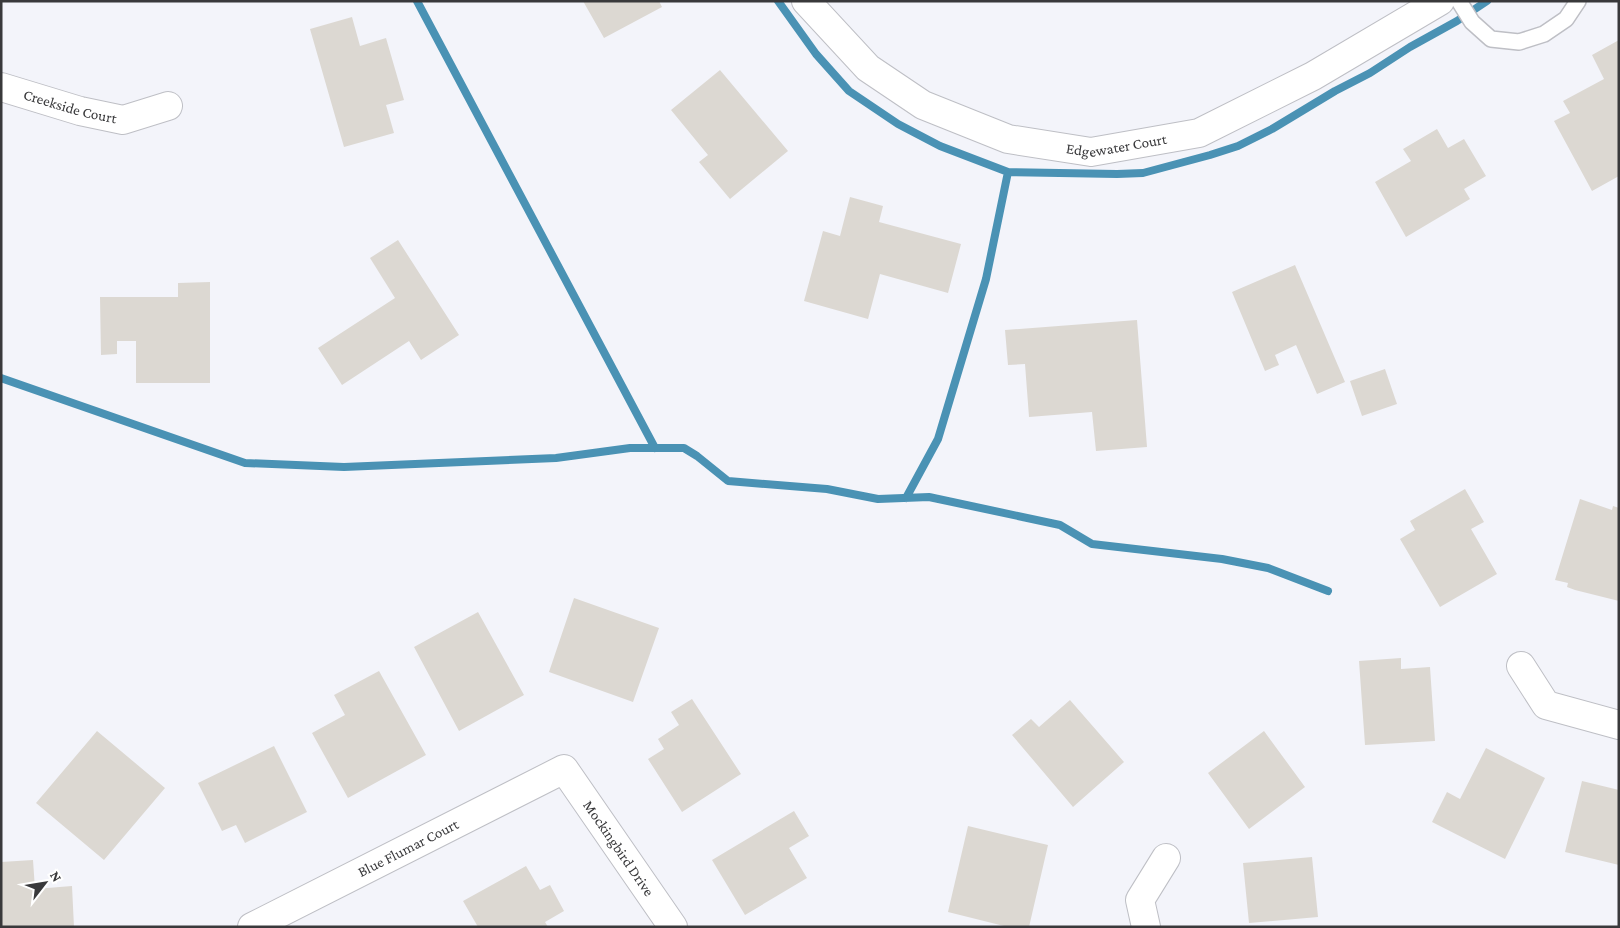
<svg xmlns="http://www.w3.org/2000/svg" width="1620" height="928" viewBox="0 0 1620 928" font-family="'Crimson Pro',serif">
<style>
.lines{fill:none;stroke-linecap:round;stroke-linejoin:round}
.stream{stroke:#4a92b4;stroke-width:8}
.building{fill:#dcd8d2}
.lane-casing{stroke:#bebfc5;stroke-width:18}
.street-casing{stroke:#bebfc5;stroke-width:30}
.lane{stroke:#fff;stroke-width:15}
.street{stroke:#fff;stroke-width:28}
.labels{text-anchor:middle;stroke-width:4.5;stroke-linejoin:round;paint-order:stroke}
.street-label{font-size:15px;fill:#39393b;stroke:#fff}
</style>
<rect width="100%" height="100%" fill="#f3f4fa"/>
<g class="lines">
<path class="stream" d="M417 1 655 448
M778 1 816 54 849 91 898 124 940 146 1008 172 1117 174 1143 173 1210 155 1238 146 1272 129 1335 91 1370 73 1410 47 1457 21 1487 1
M1 378 245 463 344 467 556 458 630 448H684L697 456 728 481 827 489 878 499 929 497 1060 525 1092 544 1222 559 1268 568 1328 591
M906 498 938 439 986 279 1008 172"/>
</g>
<path class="building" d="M583 1H659L662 7 604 38Z
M352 17 360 46 386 38 404 100 386 105 394 133 344 147 310 29Z
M1619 40V176L1592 191 1554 121 1570 113 1563 101 1604 79 1592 55Z
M720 70 788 151 730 199 699 162 708 155 671 110Z
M1437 129 1448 148 1464 139 1486 176 1464 189 1470 199 1406 237 1375 182 1411 161 1403 149Z
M850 197 883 206 879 222 961 244 948 293 880 274 868 319 804 301 823 231 840 236Z
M398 240 459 335 421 360 409 341 342 385 318 348 395 298 370 258Z
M1295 265 1345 382 1317 394 1296 345 1275 355 1279 365 1265 371 1232 292Z
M210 282V383H136V341H117V354L101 355 100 297H178V283Z
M1137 320 1147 447 1096 451 1092 412 1029 417 1025 364 1008 365 1005 330Z
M1385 369 1397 404 1362 416 1350 381Z
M1465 489 1484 522 1471 529 1497 574 1440 607 1400 539 1415 530 1410 521Z
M1580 499 1612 510 1613 506 1619 508V601L1575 590 1567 587 1568 583 1555 580Z
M574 598 659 628 633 702 549 672Z
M478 612 524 695 459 731 414 647Z
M1401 658V669L1430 667 1435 741 1365 745 1359 661Z
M379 671 426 755 348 798 312 733 345 715 334 695Z
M692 699 741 774 682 812 648 759 664 749 658 739 679 725 671 712Z
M1070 700 1124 762 1073 807 1012 735 1031 719 1039 727Z
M97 731 165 788 104 860 36 803Z
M1264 731 1305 787 1249 829 1208 773Z
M274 746 307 812 245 843 236 825 222 831 198 783Z
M1486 748 1545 778 1505 859 1432 822 1447 792 1460 799Z
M1582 781 1619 790V865L1565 852Z
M794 811 809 836 789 848 807 878 745 915 712 860Z
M968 826 1048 845 1029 927H1008L948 912Z
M1312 857 1318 917 1249 923 1243 863Z
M33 860 35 889 72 886 74 927H1V862Z
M526 866 540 890 550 885 564 911 545 922 548 927H478L463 901Z"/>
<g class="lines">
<g class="lane-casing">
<path id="lane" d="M1459 1 1472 22 1491 39 1519 42 1544 34 1566 19 1578 1"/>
</g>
<g class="street-casing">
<g id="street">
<path id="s1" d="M806 1 868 68 923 105 1008 139 1091 152 1199 133 1313 76 1440 1"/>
<path id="s2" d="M1 87 80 111 123 120 168 106"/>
<path d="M1521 666 1546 705 1619 725"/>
<path id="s3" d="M252 927 564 769 673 927"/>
<path d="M1146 927 1140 900 1166 858"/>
</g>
</g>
<use href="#lane" class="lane"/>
<use href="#street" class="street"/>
</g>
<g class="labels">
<g class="street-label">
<text dy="5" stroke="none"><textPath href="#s2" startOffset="72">Creekside Court</textPath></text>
<text dy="5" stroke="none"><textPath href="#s1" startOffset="359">Edgewater Court</textPath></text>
<text dy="5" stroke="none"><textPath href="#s3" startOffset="175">Blue Flumar Court</textPath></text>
<text dy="5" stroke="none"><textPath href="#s3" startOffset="446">Mockingbird Drive</textPath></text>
</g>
</g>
<rect width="1620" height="928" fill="none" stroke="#39393b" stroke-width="5"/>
<g transform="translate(45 883) rotate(59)" stroke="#ffffff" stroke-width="4" paint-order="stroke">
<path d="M0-4L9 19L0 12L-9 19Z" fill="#39393b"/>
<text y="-8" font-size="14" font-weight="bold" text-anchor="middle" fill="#39393b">N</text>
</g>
</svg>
